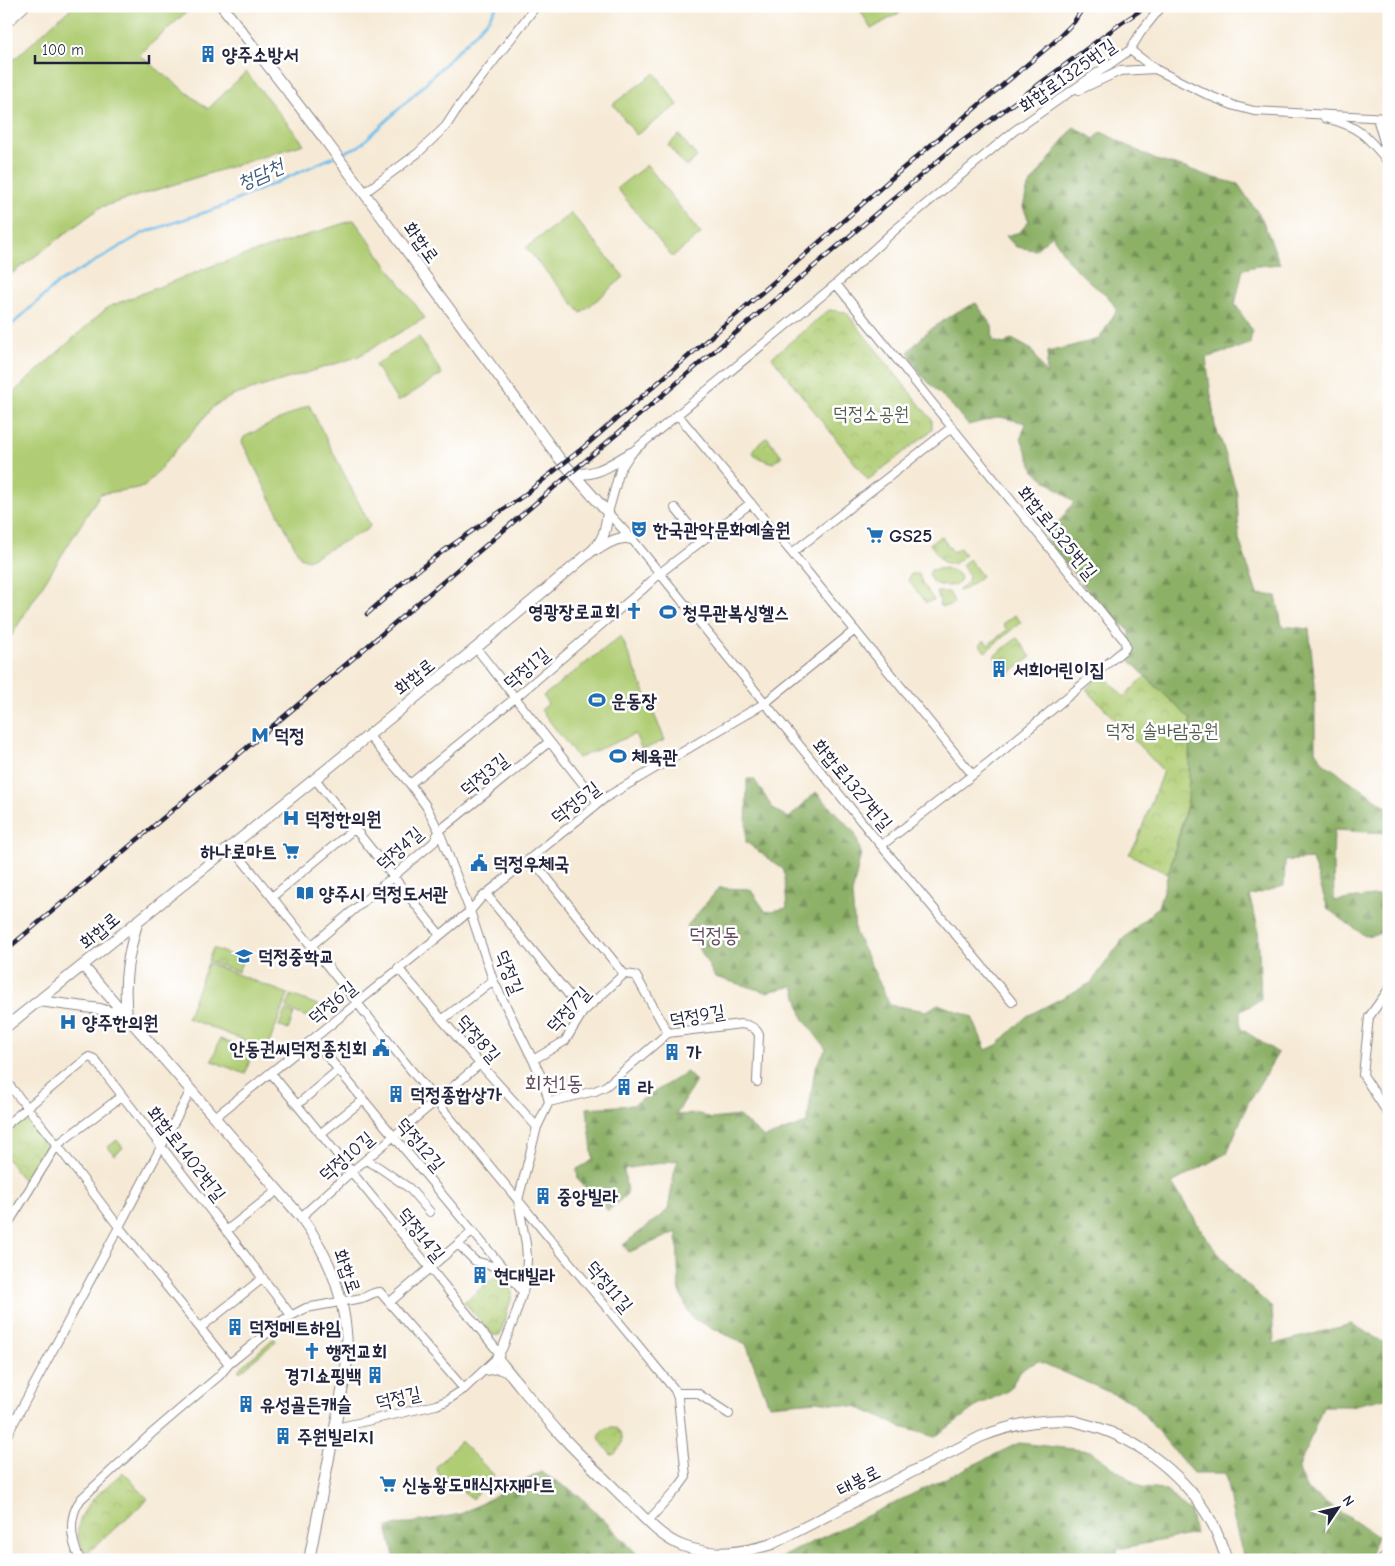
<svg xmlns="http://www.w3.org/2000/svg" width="1395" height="1566" viewBox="0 0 1395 1566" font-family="'Comic Neue','Poor Story',sans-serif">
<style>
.grass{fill:#b0cd74;stroke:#697858}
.forest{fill:url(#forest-firs);stroke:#576950}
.park{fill:url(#park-crowns);stroke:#697858}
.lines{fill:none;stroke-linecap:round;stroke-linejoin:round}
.stream{stroke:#72bfec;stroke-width:2.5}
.street-casing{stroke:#8c8688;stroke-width:10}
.secondary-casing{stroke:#8c8688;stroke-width:12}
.street{stroke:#fff;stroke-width:8}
.secondary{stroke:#fff;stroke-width:10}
.rail-casing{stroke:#22223b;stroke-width:4.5}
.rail{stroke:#fff;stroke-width:2.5;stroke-dasharray:8;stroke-linecap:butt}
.labels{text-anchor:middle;stroke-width:5;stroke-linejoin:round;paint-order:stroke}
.poi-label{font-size:19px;font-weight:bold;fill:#22223b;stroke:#fff;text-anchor:start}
.street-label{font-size:19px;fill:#22223b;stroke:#fff}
.park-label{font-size:19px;fill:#545e4f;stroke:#fff}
.water-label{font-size:20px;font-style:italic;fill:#3e5979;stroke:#fff}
.quarter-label{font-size:21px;fill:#624c5c;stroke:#fff}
</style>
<defs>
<pattern id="forest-firs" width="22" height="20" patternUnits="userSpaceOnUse" patternTransform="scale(1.25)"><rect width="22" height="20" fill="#8cb066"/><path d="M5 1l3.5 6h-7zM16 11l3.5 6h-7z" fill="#728f55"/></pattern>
<pattern id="park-crowns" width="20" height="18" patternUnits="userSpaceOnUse" patternTransform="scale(1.25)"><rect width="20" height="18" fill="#b0cd74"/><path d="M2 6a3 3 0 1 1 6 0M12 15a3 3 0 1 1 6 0" fill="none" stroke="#97b065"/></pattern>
</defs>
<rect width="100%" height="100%" fill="#fff"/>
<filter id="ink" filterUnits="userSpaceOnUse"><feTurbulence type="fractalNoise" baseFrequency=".02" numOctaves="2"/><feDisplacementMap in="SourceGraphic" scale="10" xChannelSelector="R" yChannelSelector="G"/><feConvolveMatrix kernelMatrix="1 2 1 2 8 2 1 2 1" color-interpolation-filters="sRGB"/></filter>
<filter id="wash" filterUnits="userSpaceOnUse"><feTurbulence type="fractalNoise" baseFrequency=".0096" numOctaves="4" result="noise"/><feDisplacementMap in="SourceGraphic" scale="20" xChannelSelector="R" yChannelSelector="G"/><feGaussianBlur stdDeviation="1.12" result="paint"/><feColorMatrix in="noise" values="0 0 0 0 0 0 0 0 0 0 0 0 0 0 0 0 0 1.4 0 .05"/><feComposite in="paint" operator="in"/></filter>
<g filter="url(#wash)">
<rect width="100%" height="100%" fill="#f6ead6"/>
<path class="grass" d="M75 6H193L139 55 208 109 246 72 304 144 101 207 6 278V67L59 18Z
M858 6H911L871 29Z
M655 73 678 105 636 135 613 104Z
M679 135 697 157 686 167 668 145Z
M647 165 701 234 672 257 617 188Z
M571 213 624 277 581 313 526 248Z
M354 220 425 318 357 357 232 396 214 406 144 487 100 494 6 644V399L108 307 212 266Z
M419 337 442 374 398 402 375 365Z
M309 405 370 525 368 529 308 560 300 557 242 442 244 437Z
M969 559 982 576 965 589 958 591 968 582 969 576 962 565Z
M945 568C952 570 956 571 961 578L959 583C950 588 941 586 932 582L929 574 931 570Z
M911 574H919L922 583 934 600 926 603 908 580Z
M937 592H949L954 601 953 604 943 607 939 605 940 602Z
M1015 615 1021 622 985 652 980 645 984 640 988 645 1007 630 1003 624Z
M621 636 665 740 642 750 635 734 578 758 541 710 548 704 543 696Z
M208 963 288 994 267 1049 187 1018Z
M291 995 318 1005 313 1019 286 1009Z
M285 1011 294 1014 288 1030 279 1026Z
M220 1039 253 1052 245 1074 212 1061Z
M274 1338 276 1341 240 1372 238 1370Z
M460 1441 494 1475 473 1499 457 1487 446 1491 436 1467Z"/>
<path class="forest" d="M1074 127 1094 139 1101 132 1156 160 1189 169 1211 177 1238 184 1262 219 1280 264 1258 266 1243 269 1235 304 1252 330 1250 344 1206 358 1215 426 1223 446 1237 494 1239 539 1257 594 1276 596 1282 626 1309 629 1315 685V751L1325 764 1389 808V833L1334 830 1333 865 1334 901 1389 894V932L1365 936 1328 909 1312 859 1285 861 1284 886 1249 896 1258 927 1261 999 1240 1012V1028L1278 1053 1248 1103 1227 1153 1172 1183 1205 1236 1233 1272 1272 1308 1274 1344 1352 1324 1383 1342 1389 1344V1397L1350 1406H1323L1298 1470 1307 1490 1377 1536 1369 1560H1244L1233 1516 1225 1473H1193L1134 1403 1038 1361 1021 1370 1009 1390 974 1408 935 1437 898 1426 858 1407 817 1401 769 1405 746 1344 692 1318 679 1291 677 1232 629 1252 623 1245 668 1210 674 1174 678 1160 624 1169 627 1194 608 1211 578 1180 577 1169 593 1160 587 1108 633 1105 687 1072 696 1081 676 1115 700 1114 711 1119 739 1116 764 1138 807 1123 815 1068 826 1049 803 1018 794 986 766 992 715 977 687 926 719 888 750 889 766 912 787 908 784 870 746 842 747 779H754L773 809 789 818 816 792 855 833 861 853 852 894 855 932 890 1005 927 1011 938 1004 972 1017 986 1050 997 1045 1027 1016 1091 983 1123 939 1158 907 1179 838 1188 800 1190 719 1130 661V630L1111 618 1046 540 1074 502 1034 471 1021 438 1026 423 1000 417 968 425 954 408 922 376 908 352 927 332 953 314 976 303 992 326 993 341 1004 344 1012 339 1032 350 1046 375 1048 352 1099 339 1117 310 1107 295 1093 285 1069 262 1052 235 1035 250 1016 247 1006 236 1020 232 1029 221 1023 207 1028 187Z
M1019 1443 1090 1451 1142 1488 1165 1490 1191 1513 1195 1534 1117 1549V1560H775Z
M541 1472 580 1496 643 1560H395L387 1527 461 1514Z"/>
<path class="park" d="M829 310 846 312 932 420V430L868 480 772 357Z
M767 437 782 456 773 463 756 457 753 452 756 446Z
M941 536 953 552 960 548 965 555 953 564 943 562 930 544Z
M1017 638 1031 657 1008 674 994 656Z
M1102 674 1124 697 1145 676 1190 719 1188 800 1168 874 1129 854 1137 841 1163 771 1086 689Z
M213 948 243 960 238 972 208 961Z
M27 1113 52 1145 32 1179 27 1177 23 1180 6 1158V1130Z
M117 1140 123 1148 114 1155 108 1147Z
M500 1273 510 1285 512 1291V1296L500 1335H493L464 1302Z
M614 1427C620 1430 624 1438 622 1444 621 1447 616 1451 615 1454L611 1455 599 1439C600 1431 606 1427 614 1427Z
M123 1472 148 1499 86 1554C84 1549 79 1542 78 1537 75 1508 105 1489 123 1472Z"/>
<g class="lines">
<path class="stream" d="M338 155 359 146 416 93 486 22 497 6
M6 330 58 283 143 233 221 207 333 157"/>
</g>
</g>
<g filter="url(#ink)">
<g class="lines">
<g class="street-casing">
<path id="street" d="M1130 50 1141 32 1162 6
M1079 90 1120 71 1155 69
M1325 118C1358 125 1368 137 1389 163
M1377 118 1389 159
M364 193 418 153 446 126 457 109 536 6
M678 415 792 553 972 774
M675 508 702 541
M792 553 952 427
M855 630 765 703 632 539 608 513 620 470 631 453 836 284 896 229 1014 131 1130 50 1155 69 1210 96 1235 106 1254 111 1389 118
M476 648 598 803
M315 779 440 935
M410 784 515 698 642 590 660 573 751 503
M879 843 1012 1002
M231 846 436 1101 675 1390 678 1398 686 1477 678 1488 648 1521
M531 858 624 974 633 975 636 976 668 1033
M486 894 583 1012
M272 897 354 829
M311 946 434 842 439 831 549 742
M398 968 480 1064 537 1127
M1389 989 1369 1017 1363 1075 1389 1115
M442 1020 493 980
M313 1039 523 1292
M533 1060 565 1041 583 1012 624 974
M271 1073 500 1354
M6 1081 57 1145 122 1096
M549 1102 595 1091 606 1086 668 1033 741 1024C749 1025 756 1027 759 1035L757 1082
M297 1105 338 1070
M215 1117 313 1039 470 911 481 898 605 798 765 703 879 843 882 845 988 763 1125 649 1126 646 1124 640 836 284
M6 1125 86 1059 89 1057 94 1059 291 1315
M320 1134 363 1100
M366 1160 380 1168 409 1188 430 1212
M301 1217 351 1172 480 1064
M6 1227 57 1145 119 1227 191 1090
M226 1231 278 1190
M458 1244 475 1261 503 1269
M390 1302 472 1232
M200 1328 263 1278
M485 1371 498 1369 510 1374
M676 1393H697L729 1414
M336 1428 436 1405 446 1401 464 1389 497 1358 503 1347 514 1319 523 1292 526 1276 527 1259 526 1244 518 1200 537 1127 549 1102 543 1080 493 980 470 911 439 831 426 806 410 784 368 735
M6 1437 119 1227 229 1364
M80 1560C71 1540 67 1518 81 1499L151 1434 219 1376 229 1364 283 1320 306 1308 362 1298C368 1297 373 1291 380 1292L464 1389
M1382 1560 1389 1551"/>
</g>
<g class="secondary-casing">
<path id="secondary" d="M6 23 24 6
M571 471C590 481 615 462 631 453
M598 549C608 543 620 535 632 539
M83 966 301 1217C334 1262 351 1314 346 1371L309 1560
M39 1001 100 1009 127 1017
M127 1016C123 979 128 955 138 920
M6 1027 331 766 476 648 593 550C605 538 605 530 608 513L559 458 323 137 222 6
M497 1358C518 1383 538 1409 560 1434 580 1456 603 1477 624 1498 642 1515 659 1537 683 1546 713 1557 742 1553 772 1544L980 1437C1010 1425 1041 1418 1073 1421 1079 1422 1086 1425 1092 1426 1141 1440 1186 1477 1211 1521 1218 1533 1222 1547 1227 1560"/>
</g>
<use href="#street" class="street"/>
<use href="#secondary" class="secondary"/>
<g class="rail-casing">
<path id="rail" d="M367 614 409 577 442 552 523 496 584 447 775 281 901 170 1053 43 1074 22 1084 6
M6 950 350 661 952 149 1120 24 1147 6"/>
</g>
<use href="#rail" class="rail"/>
</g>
</g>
<defs>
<g id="building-bare" transform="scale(1.35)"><path d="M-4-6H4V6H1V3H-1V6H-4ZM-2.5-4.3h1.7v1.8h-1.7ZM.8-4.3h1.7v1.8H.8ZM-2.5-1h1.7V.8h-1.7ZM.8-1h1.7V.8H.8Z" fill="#1f6fb2" stroke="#fff" stroke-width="2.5" paint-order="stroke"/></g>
<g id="theatre-bare" transform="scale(1.35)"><path d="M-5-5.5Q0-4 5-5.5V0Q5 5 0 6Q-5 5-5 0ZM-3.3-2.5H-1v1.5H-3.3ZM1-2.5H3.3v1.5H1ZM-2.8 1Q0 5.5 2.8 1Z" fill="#1f6fb2" stroke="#fff" stroke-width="2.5" paint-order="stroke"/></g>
<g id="supermarket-bare" transform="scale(1.35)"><path d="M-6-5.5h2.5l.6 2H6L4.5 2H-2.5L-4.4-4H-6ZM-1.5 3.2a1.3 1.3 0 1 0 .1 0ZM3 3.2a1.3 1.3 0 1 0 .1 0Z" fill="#1f6fb2" stroke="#fff" stroke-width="2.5" paint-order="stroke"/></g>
<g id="church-bare" transform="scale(1.35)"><path d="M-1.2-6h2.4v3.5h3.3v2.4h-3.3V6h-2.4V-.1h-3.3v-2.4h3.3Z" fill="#1f6fb2" stroke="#fff" stroke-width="2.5" paint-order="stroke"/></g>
<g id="stadium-bare" transform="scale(1.35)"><path d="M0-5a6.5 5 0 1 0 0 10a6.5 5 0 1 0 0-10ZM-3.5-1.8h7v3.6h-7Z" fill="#1f6fb2" stroke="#fff" stroke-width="2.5" paint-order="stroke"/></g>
<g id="metro-bare" transform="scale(1.35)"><path d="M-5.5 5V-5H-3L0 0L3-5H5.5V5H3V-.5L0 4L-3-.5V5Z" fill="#1f6fb2" stroke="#fff" stroke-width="2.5" paint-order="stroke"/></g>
<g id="hospital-bare" transform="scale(1.35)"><path d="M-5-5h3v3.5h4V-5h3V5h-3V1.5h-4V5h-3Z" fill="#1f6fb2" stroke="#fff" stroke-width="2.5" paint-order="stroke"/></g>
<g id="civic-bare" transform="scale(1.35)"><path d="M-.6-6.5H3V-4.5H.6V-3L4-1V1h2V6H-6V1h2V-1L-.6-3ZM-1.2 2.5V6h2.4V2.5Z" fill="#1f6fb2" stroke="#fff" stroke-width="2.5" paint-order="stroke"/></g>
<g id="library-bare" transform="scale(1.35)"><path d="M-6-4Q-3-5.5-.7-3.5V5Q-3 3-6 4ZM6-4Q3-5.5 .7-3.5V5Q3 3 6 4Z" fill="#1f6fb2" stroke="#fff" stroke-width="2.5" paint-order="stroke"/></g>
<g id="school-bare" transform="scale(1.35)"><path d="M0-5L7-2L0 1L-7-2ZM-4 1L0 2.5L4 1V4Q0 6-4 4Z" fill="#1f6fb2" stroke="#fff" stroke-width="2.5" paint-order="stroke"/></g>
</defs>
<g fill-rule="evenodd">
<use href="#building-bare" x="208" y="54"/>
<use href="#theatre-bare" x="639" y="529"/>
<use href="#supermarket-bare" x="875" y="535"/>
<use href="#church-bare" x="634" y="611"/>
<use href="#stadium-bare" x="668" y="612"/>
<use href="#building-bare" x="999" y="669"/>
<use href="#stadium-bare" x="597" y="700"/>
<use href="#metro-bare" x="260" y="735"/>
<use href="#stadium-bare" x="618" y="756"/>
<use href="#hospital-bare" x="291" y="818"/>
<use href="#supermarket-bare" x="291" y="851"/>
<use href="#civic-bare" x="479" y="863"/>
<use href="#library-bare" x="305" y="893"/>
<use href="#school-bare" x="244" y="956"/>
<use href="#hospital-bare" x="68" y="1022"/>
<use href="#civic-bare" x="381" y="1048"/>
<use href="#building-bare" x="672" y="1052"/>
<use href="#building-bare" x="624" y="1087"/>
<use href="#building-bare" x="396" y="1094"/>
<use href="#building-bare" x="543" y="1196"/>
<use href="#building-bare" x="480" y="1275"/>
<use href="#building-bare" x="235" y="1327"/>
<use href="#church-bare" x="312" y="1351"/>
<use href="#building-bare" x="375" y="1375"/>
<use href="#building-bare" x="246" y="1404"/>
<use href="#building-bare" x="283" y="1436"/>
<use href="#supermarket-bare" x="388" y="1484"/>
</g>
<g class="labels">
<g class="poi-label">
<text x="222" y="61">양주소방서</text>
<text x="653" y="536">한국관악문화예술원</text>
<text x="889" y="542">GS25</text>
<text x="620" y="618" text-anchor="end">영광장로교회</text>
<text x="682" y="619">청무관복싱헬스</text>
<text x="1013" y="676">서희어린이집</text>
<text x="611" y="707">운동장</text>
<text x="274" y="742">덕정</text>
<text x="632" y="763">체육관</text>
<text x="305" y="825">덕정한의원</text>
<text x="277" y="858" text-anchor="end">하나로마트</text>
<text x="493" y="870">덕정우체국</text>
<text x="319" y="900">양주시 덕정도서관</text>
<text x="258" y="963">덕정중학교</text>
<text x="82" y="1029">양주한의원</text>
<text x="367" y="1055" text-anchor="end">안동권씨덕정종친회</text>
<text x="686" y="1059">가</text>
<text x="638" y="1094">라</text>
<text x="410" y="1101">덕정종합상가</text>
<text x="557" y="1203">중앙빌라</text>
<text x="494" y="1282">현대빌라</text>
<text x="249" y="1334">덕정메트하임</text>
<text x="326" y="1358">행전교회</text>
<text x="361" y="1382" text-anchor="end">경기쇼핑백</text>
<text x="260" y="1411">유성골든캐슬</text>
<text x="297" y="1443">주원빌리지</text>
<text x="402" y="1491">신농왕도매식자재마트</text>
</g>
<g class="street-label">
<text transform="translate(1067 75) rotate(-35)" y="7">화합로1325번길</text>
<text transform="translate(422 242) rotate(54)" y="7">화합로</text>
<text transform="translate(1058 532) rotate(51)" y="7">화합로1325번길</text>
<text transform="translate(526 668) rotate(-40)" y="7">덕정1길</text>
<text transform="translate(414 676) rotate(-39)" y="7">화합로</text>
<text transform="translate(484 774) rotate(-39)" y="7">덕정3길</text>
<text transform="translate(853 784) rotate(50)" y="7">화합로1327번길</text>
<text transform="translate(575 802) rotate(-38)" y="7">덕정5길</text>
<text transform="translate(399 848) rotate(-42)" y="7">덕정4길</text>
<text transform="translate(99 930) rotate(-40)" y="7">화합로</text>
<text transform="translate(510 972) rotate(68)" y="7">덕정길</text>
<text transform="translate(332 1002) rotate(-40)" y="7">덕정6길</text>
<text transform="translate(568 1009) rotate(-48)" y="7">덕정7길</text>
<text transform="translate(697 1015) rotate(-10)" y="7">덕정9길</text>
<text transform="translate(479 1038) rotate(49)" y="7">덕정8길</text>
<text transform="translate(421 1144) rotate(50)" y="7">덕정12길</text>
<text transform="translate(187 1153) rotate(52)" y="7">화합로1402번길</text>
<text transform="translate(346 1156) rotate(-41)" y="7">덕정10길</text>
<text transform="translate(422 1234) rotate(51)" y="7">덕정14길</text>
<text transform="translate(348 1271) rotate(70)" y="7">화합로</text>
<text transform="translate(610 1286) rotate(50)" y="7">덕정11길</text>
<text transform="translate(398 1397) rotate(-13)" y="7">덕정길</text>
<text transform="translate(858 1480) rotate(-27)" y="7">태봉로</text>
</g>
<g class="park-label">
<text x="871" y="420">덕정소공원</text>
<text x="1162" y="737">덕정 솔바람공원</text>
</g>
<g class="water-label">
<text transform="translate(260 174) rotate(-24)" y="7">청담천</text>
</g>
<g class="quarter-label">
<text x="714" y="942">덕정동</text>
<text x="554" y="1090">회천1동</text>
</g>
</g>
<rect width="1395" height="1566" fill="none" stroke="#fff" stroke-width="25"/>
<g transform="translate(1338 1508) rotate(55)" stroke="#ffffff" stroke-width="4" paint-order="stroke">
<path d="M0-4L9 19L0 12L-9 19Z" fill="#22223b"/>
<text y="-8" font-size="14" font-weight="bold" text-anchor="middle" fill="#22223b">N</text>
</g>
<path d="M35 55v8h114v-8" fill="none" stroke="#22223b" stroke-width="2.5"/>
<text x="42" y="55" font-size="15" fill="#22223b" stroke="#ffffff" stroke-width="4" paint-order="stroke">100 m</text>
</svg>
